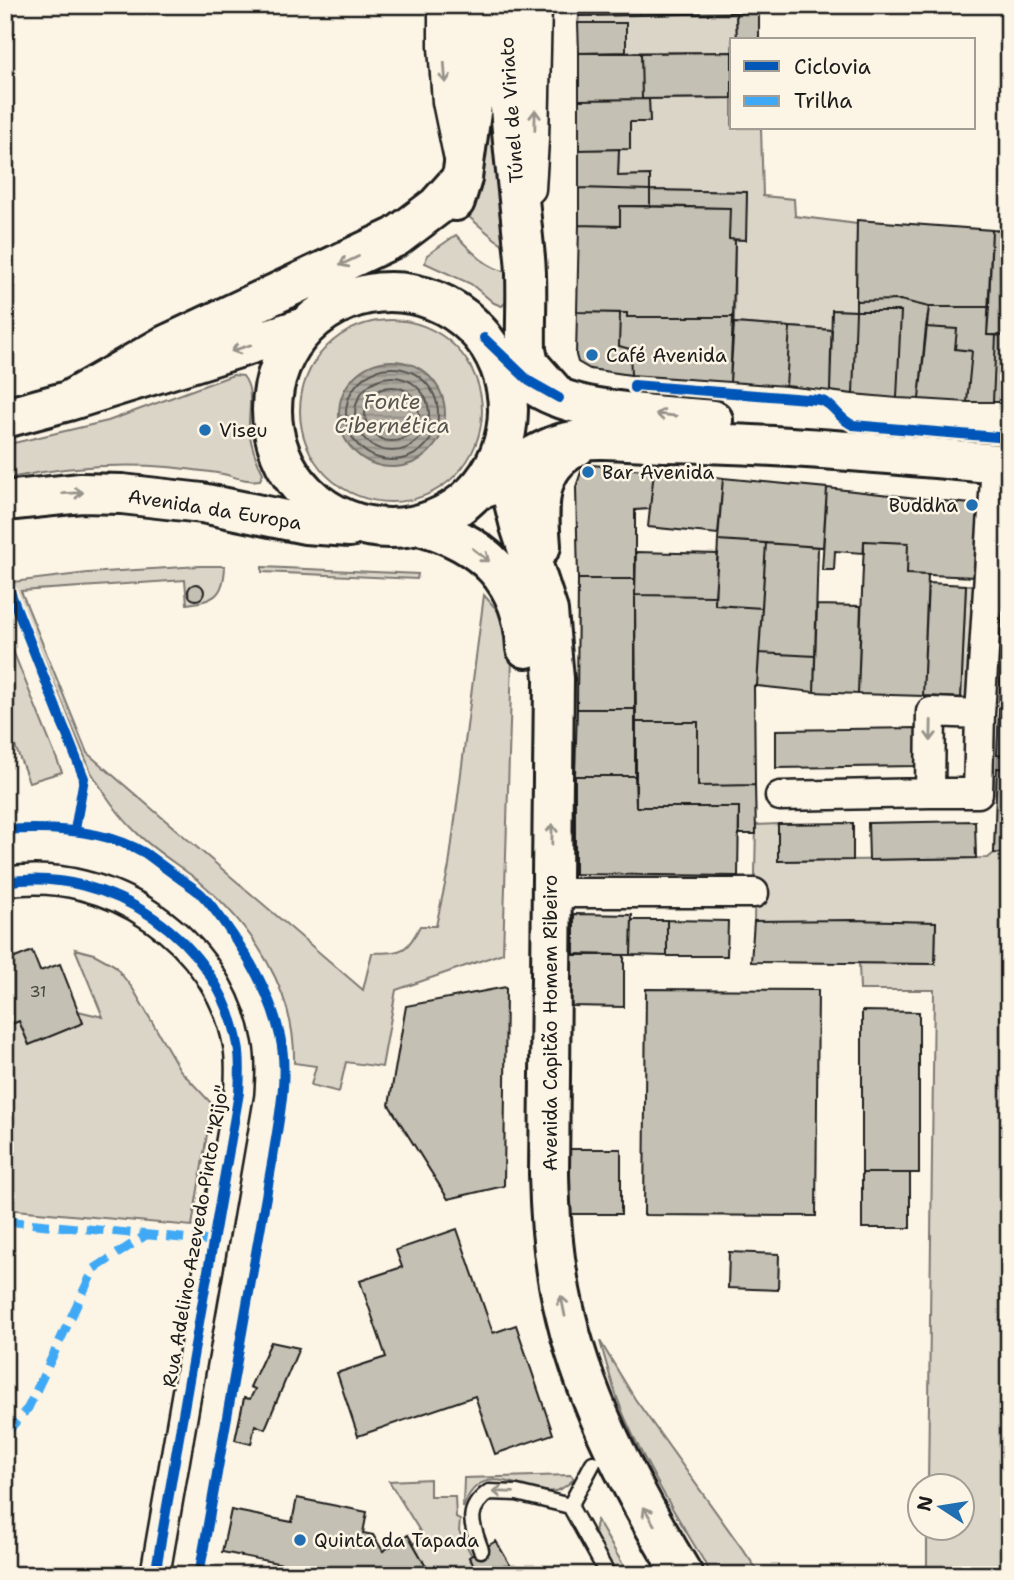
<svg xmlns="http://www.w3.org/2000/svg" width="1014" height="1580" viewBox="0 0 1014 1580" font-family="'Shantell Sans',sans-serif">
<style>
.green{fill:#dbd5c8;stroke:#7c7872;stroke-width:2}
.water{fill:url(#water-rules);stroke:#75726c;stroke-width:2}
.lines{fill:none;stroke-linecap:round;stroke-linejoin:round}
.shore{stroke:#575551;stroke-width:2}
.building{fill:#c4c0b3;stroke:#1c1c1c;stroke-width:2}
.service-casing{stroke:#1c1c1c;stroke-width:19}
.minor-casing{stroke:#1c1c1c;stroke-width:33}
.primary-casing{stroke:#1c1c1c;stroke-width:44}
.service{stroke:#fcf5e5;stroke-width:14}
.minor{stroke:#fcf5e5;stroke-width:28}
.primary{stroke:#fcf5e5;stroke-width:38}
.quiet{stroke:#3fa9f5;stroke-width:9;stroke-dasharray:18 9;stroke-linecap:butt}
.cycleway-casing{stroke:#fcf5e5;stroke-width:15}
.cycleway{stroke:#0057b8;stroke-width:10}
.oneway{stroke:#97938b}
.poi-dot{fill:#1f6fb2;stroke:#fcf5e5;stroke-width:2.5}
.labels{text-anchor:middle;stroke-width:5;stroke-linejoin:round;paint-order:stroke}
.number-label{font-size:16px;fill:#464542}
.street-label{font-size:19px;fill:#1c1c1c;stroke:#fcf5e5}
.poi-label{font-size:19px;fill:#1c1c1c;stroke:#fcf5e5;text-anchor:start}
.water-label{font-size:21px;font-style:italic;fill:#575551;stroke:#fcf5e5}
</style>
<defs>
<pattern id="water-rules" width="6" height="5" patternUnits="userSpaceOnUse" patternTransform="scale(1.75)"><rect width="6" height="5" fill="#b0aba1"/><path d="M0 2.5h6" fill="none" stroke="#8e8a82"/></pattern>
</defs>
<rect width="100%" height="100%" fill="#fcf5e5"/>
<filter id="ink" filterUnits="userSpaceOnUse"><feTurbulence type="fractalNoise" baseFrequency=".0143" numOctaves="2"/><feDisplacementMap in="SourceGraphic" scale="14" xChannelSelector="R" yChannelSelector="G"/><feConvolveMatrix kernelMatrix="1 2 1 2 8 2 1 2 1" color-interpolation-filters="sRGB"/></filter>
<g filter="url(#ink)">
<path class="green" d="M490 12 506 246 495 239 469 217 481 189Z
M736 13 737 40H732V52H626V23H578L579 16Z
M732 98V128H761L763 196 794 199 795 216 857 224 856 311 832 310V330L734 323 735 240H745L747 192 650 190V175L618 176 619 149H630V122H650L649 99Z
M456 235C471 251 486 268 508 272V300L502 306 494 303 471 284 425 263 427 255Z
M300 411a91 91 0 1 1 182 0a91 91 0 1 1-182 0Z
M233 375 243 376C255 391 248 412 249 430 251 445 256 460 263 473L260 480C247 482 235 477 223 474 205 471 186 469 168 467 113 463 59 467 5 479V445L108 421Z
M200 566H225C224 595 215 601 187 604L185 580 21 591 87 753 363 990 372 953C402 952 406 954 420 926H436L449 866 484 595 505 619 512 658 503 953 396 990 382 1067 346 1062 339 1092 311 1085 316 1066 294 1063C296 991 252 926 200 882 179 865 154 851 136 832 118 815 104 793 91 772L12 582 88 573Z
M262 567 418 574 417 579 262 572Z
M1004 574 1009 575V1575H927V1528H962V1486L928 1485 934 990H860L859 963 935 964 936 922 754 921 756 825 778 824V861L988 858 994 853Z
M966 585H975L969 698H961Z
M5 631 62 772 29 782 5 720Z
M75 949 94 954 114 965 133 989 180 1070 212 1104 192 1226 5 1209V1027L19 1021 29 1045 83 1023 78 1011 103 1017Z
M600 1341 635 1399 761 1575H712C682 1524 649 1473 625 1418 614 1393 607 1367 600 1341Z
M571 1475 574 1479C568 1484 563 1490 555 1491 525 1496 481 1454 463 1508L464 1478Z
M430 1479V1496H455L456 1518 460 1520 459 1531 472 1556 469 1558 480 1575H431L413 1544 423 1536 389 1481Z
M597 1520 629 1575H618C609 1559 588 1538 597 1520Z"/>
<path class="water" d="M339 414a53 53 0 1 1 106 0a53 53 0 1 1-106 0Z"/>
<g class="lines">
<path class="shore" d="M346 414a46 46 0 1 1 92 0a46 46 0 1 1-92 0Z
M355 414a37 37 0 1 1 74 0a37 37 0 1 1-74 0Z
M365 414a27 27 0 1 1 54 0a27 27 0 1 1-54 0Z"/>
</g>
<path class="building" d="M579 5H639V15L579 16Z
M639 5H759V12L639 15Z
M759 12V40H737L736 13Z
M578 23H626V52L579 53Z
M732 52V98L642 99 641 53Z
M579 53H641L642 99 579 100Z
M649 99 650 122H630V149L579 150V100Z
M619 149 618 176 650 175V190L579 188V150Z
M579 188 650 190V206H620V226L579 225Z
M650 190 747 192 746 240 729 239 730 208 650 206Z
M620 206 730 208 729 239 735 240 733 317H627V313L577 312 579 225 620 226Z
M857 220 992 230 989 307H929L900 300 856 301Z
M992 230 1009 231V268H1004L1002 310H1006V318H1009V336L987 335Z
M1004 268H1009V318H1006V310H1002Z
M900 300 929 307 919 399 897 398 901 311H856V301Z
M929 307H989L987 335H996L993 402H967L972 351 955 349 957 329 926 327Z
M832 310 856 311 853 394 830 391Z
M856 311H901L897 398 853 394Z
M577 312 620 313 619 346 630 349 631 375 590 369 578 362 576 355Z
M620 313H627V317H733L730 382 631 375 630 349 619 346Z
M734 323 790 327 786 386 730 382Z
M790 327 832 330 830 391 786 386Z
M926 327 957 329 955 349 972 351 967 402 919 399Z
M996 335 1009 336V402H993Z
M592 465 654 471 650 509 635 510V579H578L576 487 581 472 586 466Z
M654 471 723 478 718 534 648 527Z
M723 478 827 488 823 547 718 540Z
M827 488 979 505 976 577 907 574 908 543 864 541V553L835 551 834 570H822Z
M1005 508H1009V575L1001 574Z
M718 540 766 543 762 608 715 605Z
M864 541 908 543 907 574 928 575 923 696 858 694Z
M766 543 818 547 815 656 759 653Z
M636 552 718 554 715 596 635 595Z
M578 579H635V709H577Z
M928 583 966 585 961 698 923 696Z
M1004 583H1009V663H1001Z
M188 592a8 8 0 1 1 16 0a8 8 0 1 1-16 0Z
M635 595 715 596V605L762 608 757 686H754L755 785 698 786V722H636Z
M817 605 861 606 858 694 814 692Z
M759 653 815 656 814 692 757 686Z
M1001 671H1009V756L997 755Z
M577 709H635V776H575Z
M636 722H698V786L755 785 756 834H739V807H636Z
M917 728V766L776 768V730Z
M997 768 1009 769V854L994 853Z
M575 776H635L636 807H739L738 876 575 874Z
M975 821 976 858 869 860 868 823Z
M853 823V860L778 861V824Z
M574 914 632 915 631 955H574Z
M632 920H667V956L631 955Z
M667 920 728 921 727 956H667Z
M852 920 936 922 935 964 751 962 754 921Z
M32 951 40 971 60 964 83 1023 29 1045 19 1021 5 1027V962Z
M572 954 624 955V1007L571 1006Z
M506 987 504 1186 448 1199 389 1105 406 1006Z
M646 989 818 990 816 1216 644 1215Z
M862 1011 919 1012V1173H862Z
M569 1149H621V1214H570Z
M862 1173H910V1228H862Z
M457 1229 493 1333 516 1325 553 1434 495 1454 475 1396 358 1436 337 1373 386 1357 360 1281 402 1267 396 1250Z
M729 1252 779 1254 778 1290 728 1288Z
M271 1342 299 1348 265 1429 255 1425 251 1444 235 1440 244 1398 250 1399 255 1389 250 1387Z
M297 1498 367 1512 363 1533 373 1535 383 1551 408 1535 431 1575H338L222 1552 231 1510 292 1522Z
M496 1541 516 1575H480L469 1557Z"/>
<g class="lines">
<g class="service-casing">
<path id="service" d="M593 1463 570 1506 608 1575
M481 1550C472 1525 464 1510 489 1492L517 1493 570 1506"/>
</g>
<g class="minor-casing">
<path id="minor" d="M443 5V47L447 102 458 155
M531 189 534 140 537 5
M980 714 931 712 930 793H978L980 714 996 464
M780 796 930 793
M5 882C110 865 219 940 238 1045 241 1061 240 1077 239 1093L155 1575
M551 893H754"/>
</g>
<g class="primary-casing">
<path id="primary" d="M506 5C505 90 517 174 525 258 528 288 525 319 526 350L529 364 559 398
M455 201 462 178 473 98 474 5
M272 410a118 118 0 1 1 236 0a118 118 0 1 1-236 0Z
M537 387C578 414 664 415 713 420
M68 401 164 346 396 237 437 206 462 178
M5 418 68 401 306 327
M501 451 520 526 548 611 554 679 549 1174C550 1223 554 1270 566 1317 588 1409 635 1495 683 1575
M485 488C507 473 537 450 563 443 595 435 632 441 664 442 779 444 894 454 1009 465
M5 501 81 493 122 494 202 503 305 524 350 527
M420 525C483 543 523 580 526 648
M541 546C538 508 535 466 576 447"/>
</g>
<use href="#service" class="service"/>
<use href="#minor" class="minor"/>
<use href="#primary" class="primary"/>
<path class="quiet" d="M5 1221 212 1241
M5 1434 28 1408 94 1269 146 1235"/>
<g class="cycleway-casing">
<path id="cycleway" d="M484 338 529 381 559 398
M634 388V385L819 400C834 403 838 419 853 425L1009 438
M5 579 84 778 75 830
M5 830C51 827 104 829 145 853 155 860 165 868 175 875 183 881 193 887 201 894 216 909 230 931 242 949 259 976 273 1004 280 1036 289 1075 279 1118 273 1157L199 1575
M5 882C110 865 219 940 238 1045 241 1061 240 1077 239 1093L155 1575"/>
</g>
<use href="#cycleway" class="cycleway"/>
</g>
<defs><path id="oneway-shaft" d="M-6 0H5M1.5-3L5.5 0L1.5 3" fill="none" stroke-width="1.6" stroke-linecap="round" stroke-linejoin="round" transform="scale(1.75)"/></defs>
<g class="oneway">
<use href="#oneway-shaft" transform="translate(445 73) rotate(86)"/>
<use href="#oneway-shaft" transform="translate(535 120) rotate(-89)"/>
<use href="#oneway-shaft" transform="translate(349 261) rotate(155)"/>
<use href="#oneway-shaft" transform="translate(241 348) rotate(162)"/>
<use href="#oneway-shaft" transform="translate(666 415) rotate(-174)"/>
<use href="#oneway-shaft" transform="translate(73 493) rotate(-3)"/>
<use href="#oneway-shaft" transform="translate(481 555) rotate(38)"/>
<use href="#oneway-shaft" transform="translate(931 731) rotate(91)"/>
<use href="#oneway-shaft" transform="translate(552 834) rotate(-89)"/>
<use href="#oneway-shaft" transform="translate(563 1306) rotate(-101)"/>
<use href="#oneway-shaft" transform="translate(503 1492) rotate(-178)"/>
<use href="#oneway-shaft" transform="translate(649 1516) rotate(-120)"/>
</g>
</g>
<g class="poi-dot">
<circle cx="592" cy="355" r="7"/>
<circle cx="205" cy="430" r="7"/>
<circle cx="588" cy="472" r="7"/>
<circle cx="972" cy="505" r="7"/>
<circle cx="300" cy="1540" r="7"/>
</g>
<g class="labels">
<g class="number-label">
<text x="38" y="997">31</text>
</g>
<g class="street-label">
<text transform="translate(511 110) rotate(-94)" y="7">Túnel de Viriato</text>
<text transform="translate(215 509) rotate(9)" y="7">Avenida da Europa</text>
<text transform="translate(550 1023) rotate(-90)" y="7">Avenida Capitão Homem Ribeiro</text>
<text transform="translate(195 1236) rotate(-80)" y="7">Rua Adelino Azevedo Pinto "Rijo"</text>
</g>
<g class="poi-label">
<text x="606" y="362">Café Avenida</text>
<text x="219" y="437">Viseu</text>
<text x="602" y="479">Bar Avenida</text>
<text x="958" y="512" text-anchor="end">Buddha</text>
<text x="314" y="1547">Quinta da Tapada</text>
</g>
<g class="water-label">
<text x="392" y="409">Fonte<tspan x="392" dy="24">Cibernética</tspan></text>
</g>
</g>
<rect width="1014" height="1580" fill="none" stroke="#fcf5e5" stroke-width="28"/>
<rect x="14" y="14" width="986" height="1552" fill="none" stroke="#1c1c1c" stroke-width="2.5" filter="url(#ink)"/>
<rect x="730" y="38" width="245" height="91" fill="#fcf5e5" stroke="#a29e95" stroke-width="2"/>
<rect x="744" y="61" width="35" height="10" fill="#0057b8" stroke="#a29e95" stroke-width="2"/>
<text x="794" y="74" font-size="21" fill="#1c1c1c">Ciclovia</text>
<rect x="744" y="96" width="35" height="10" fill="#3fa9f5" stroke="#a29e95" stroke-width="2"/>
<text x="794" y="108" font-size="21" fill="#1c1c1c">Trilha</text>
<g transform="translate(941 1507) rotate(282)"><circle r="33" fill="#fcf5e5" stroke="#a29e95" stroke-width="2"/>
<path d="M0-5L12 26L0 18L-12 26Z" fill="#1f6fb2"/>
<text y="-10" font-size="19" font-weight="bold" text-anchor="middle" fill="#1c1c1c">N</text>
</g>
</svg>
